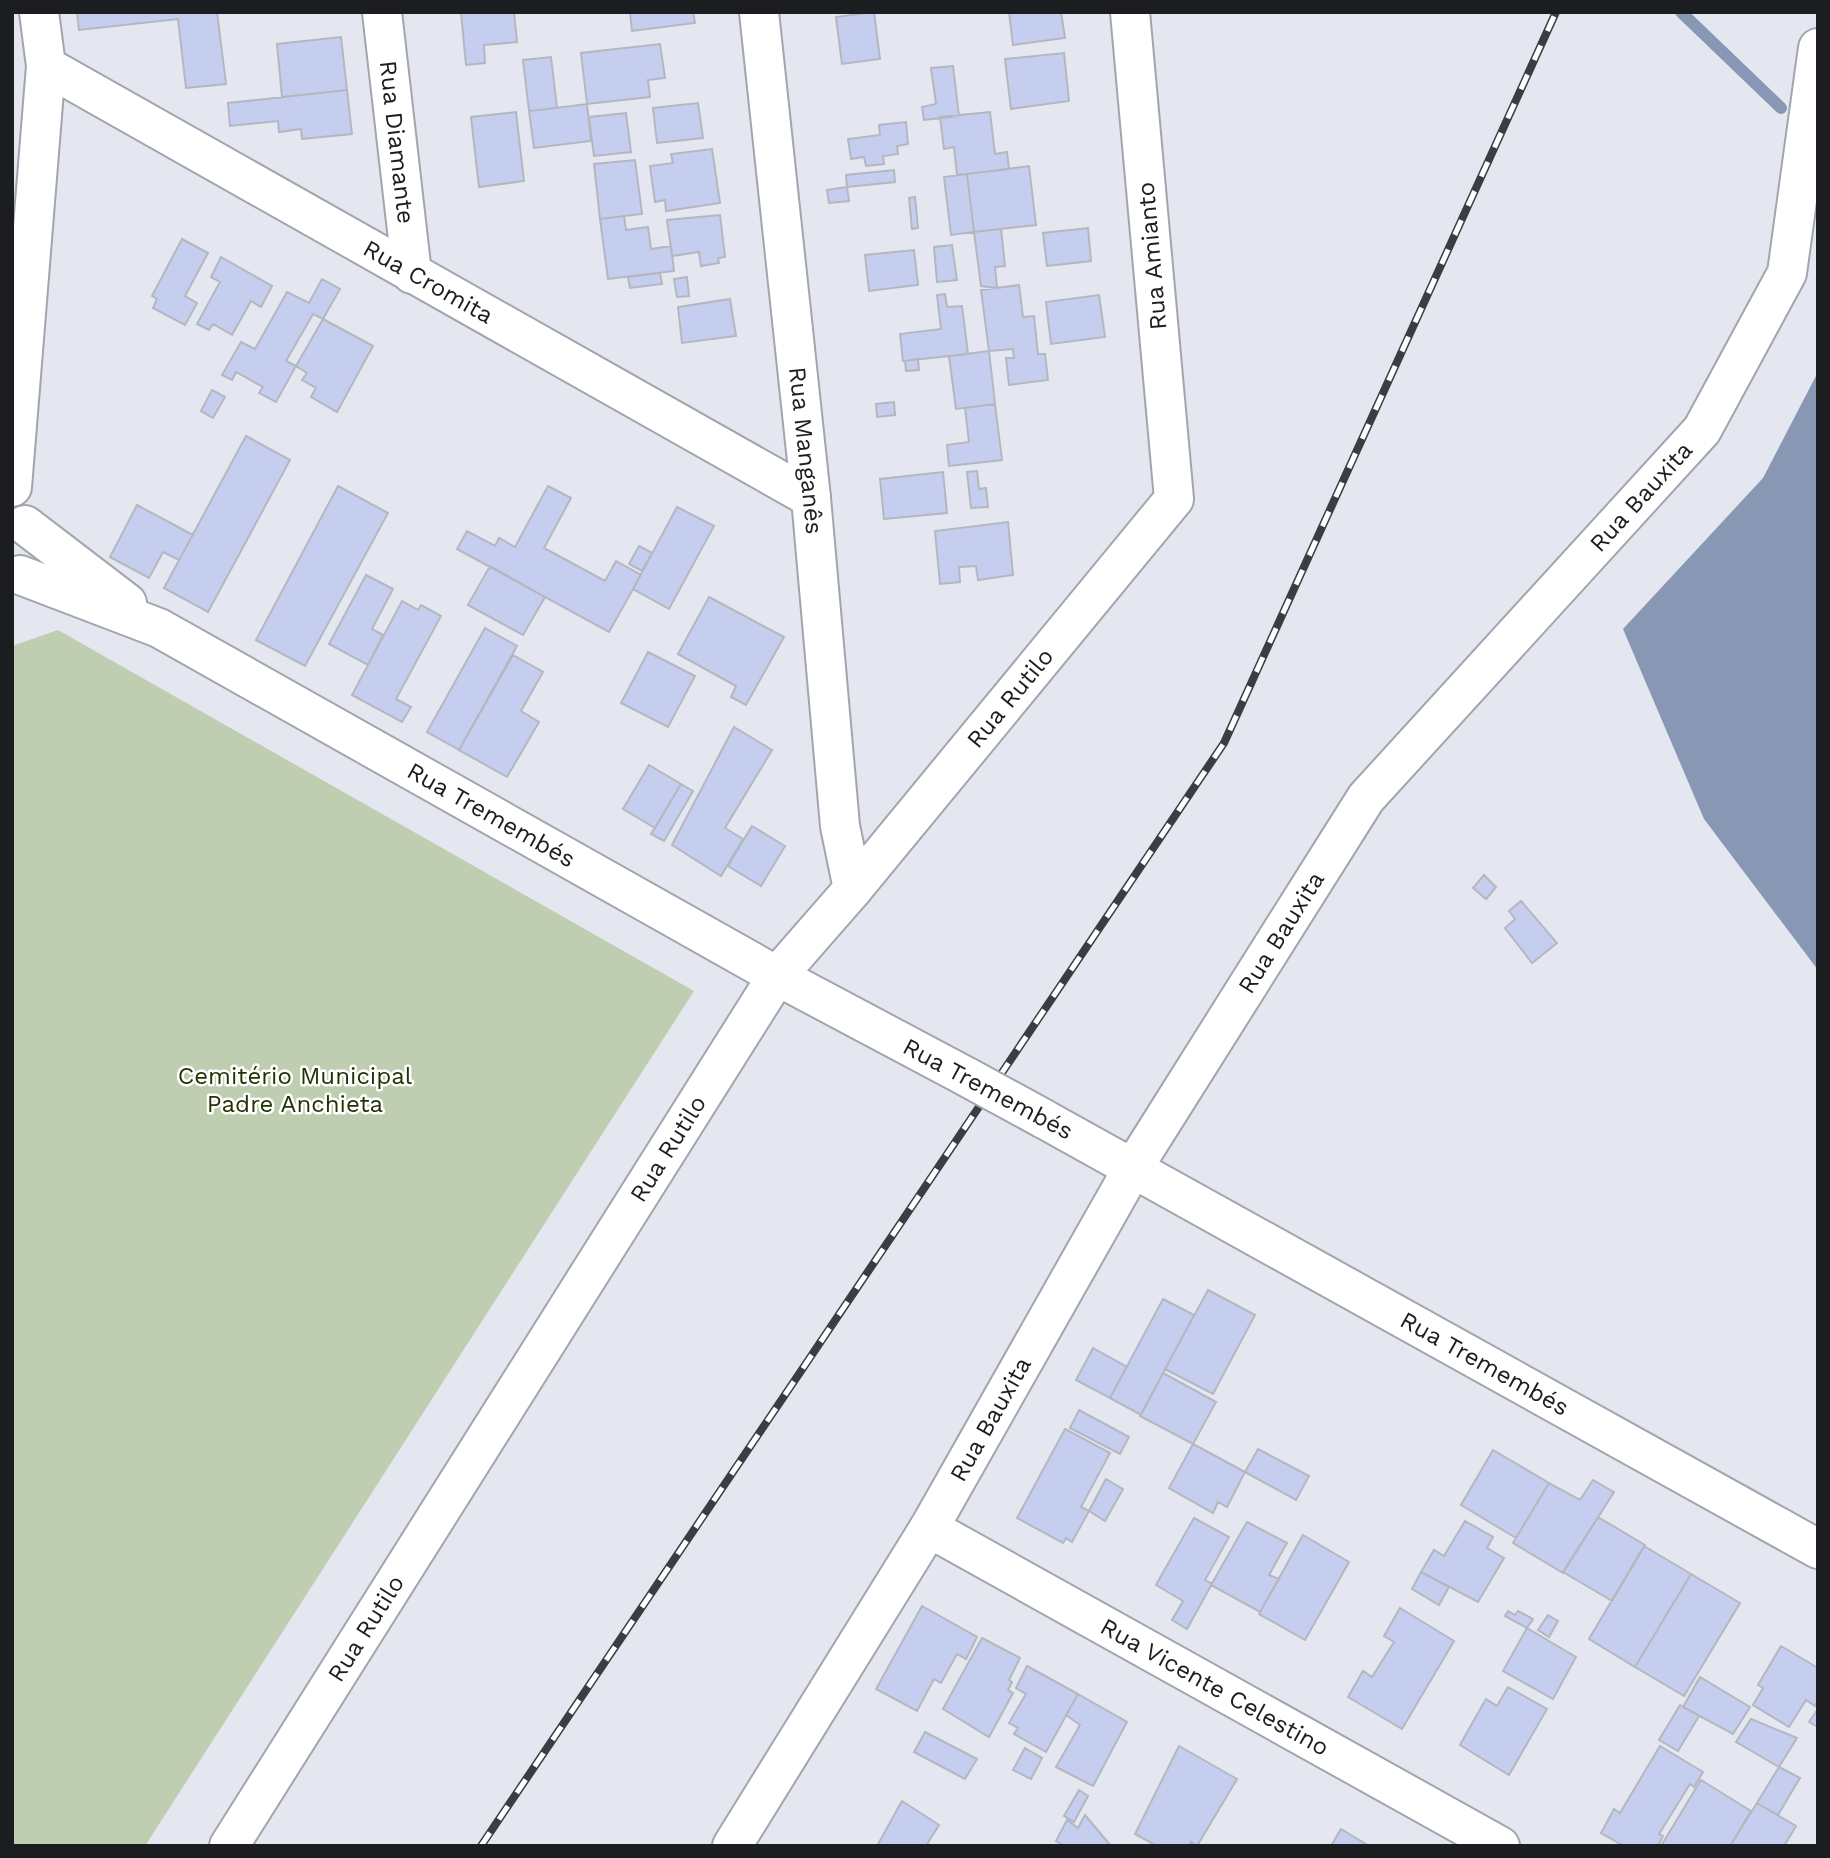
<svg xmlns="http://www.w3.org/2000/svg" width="1830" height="1858" viewBox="0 0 1830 1858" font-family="'Work Sans',sans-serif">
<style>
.green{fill:#bfcdb0}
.water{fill:#8898b4}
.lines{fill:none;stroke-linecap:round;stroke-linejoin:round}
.stream{stroke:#8898b4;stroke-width:12}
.building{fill:#c5ceee;stroke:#b5b7c0;stroke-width:2}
.minor-casing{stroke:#a3a5ae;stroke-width:42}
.minor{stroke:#fff;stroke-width:38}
.rail-casing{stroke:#3c3d42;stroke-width:8}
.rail{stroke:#fff;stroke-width:5;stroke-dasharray:16;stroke-linecap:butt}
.minor-bridge-casing{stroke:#a3a5ae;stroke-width:42;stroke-linecap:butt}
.minor-bridge{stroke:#fff;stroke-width:38}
.labels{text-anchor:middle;stroke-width:5;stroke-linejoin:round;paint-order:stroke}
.street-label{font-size:24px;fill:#1c1d21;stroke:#fff}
.park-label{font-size:24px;fill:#223402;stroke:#fff}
</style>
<rect width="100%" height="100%" fill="#e4e6f0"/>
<path class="green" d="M58 630 694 991 145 1846H12V646Z"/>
<path class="water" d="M1818 372V970L1704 819 1623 629 1763 478Z"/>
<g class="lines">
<path class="stream" d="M1681 12 1781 108"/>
</g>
<path class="building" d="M77 12H217L226 84 186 88 178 19 79 30Z
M461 12H514L517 42 484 45 485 63 466 65Z
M630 12H693L695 23 632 31Z
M874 12 880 59 842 64 836 17Z
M1009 12H1061L1065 38 1013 45Z
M341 37 347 90 282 97 277 44Z
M660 44 665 78 648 80 650 97 587 104 581 53Z
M1064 53 1069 101 1011 109 1005 59Z
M551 57 557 108 529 111 523 60Z
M953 66 959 116 924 120 922 107 936 104 931 68Z
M347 90 352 134 302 139 301 129 279 132 278 121 230 126 228 103Z
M698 103 703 138 657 143 653 108Z
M587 104 591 141 534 148 529 111Z
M516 112 524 181 479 187 471 117Z
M990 112 995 154 1007 152 1009 169 957 175 954 147 944 149 940 117Z
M626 113 631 152 594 156 589 117Z
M906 122 908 144 897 146 898 154 883 156 884 164 866 166 864 157 851 159 848 139 880 135 879 125Z
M712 149 720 203 666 211 665 200 655 202 650 166 673 163 671 154Z
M635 160 642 214 600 219 594 164Z
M1029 166 1036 225 974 232 967 174Z
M894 170 895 182 847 187 846 175Z
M967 174 974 232 951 235 944 177Z
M847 187 849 201 829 203 827 190Z
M915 197 918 228 912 229 909 198Z
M720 215 725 257 718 258 719 263 701 266 699 252 672 256 667 220Z
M624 216 626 230 648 227 651 249 671 246 674 271 608 279 600 219Z
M1088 228 1091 261 1047 266 1043 233Z
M1001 229 1005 266 995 267 997 288 981 286 974 232Z
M182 239 208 253 185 296 197 303 185 325 153 308 157 299 152 296Z
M952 245 957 280 937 282 934 247Z
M914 250 918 285 869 291 865 255Z
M221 257 272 286 261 307 251 301 232 335 213 324 209 330 197 324 220 282 211 277Z
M660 273 662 284 630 288 628 277Z
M687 277 689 296 677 297 674 279Z
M322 279 340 289 323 319 313 314 286 361 296 366 276 402 259 393 263 387 236 372 232 380 222 375 241 342 255 349 287 292 309 303Z
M1019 285 1023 317 1034 316 1038 354H1045L1048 380 1009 385 1006 358H1014L1013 349 989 351 981 290Z
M945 294 947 307 962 306 968 354 903 361 900 334 941 329 937 295Z
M1099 295 1105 337 1051 344 1046 302Z
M730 299 736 336 682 343 678 307Z
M323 319 373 346 337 412 311 397 316 388 302 380 307 373 296 366Z
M989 351 995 404 956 409 949 356Z
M918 359 919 370 906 371 905 361Z
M212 390 225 397 213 418 201 411Z
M894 402 895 415 877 417 876 404Z
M995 404 1002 460 949 466 947 445 969 442 965 408Z
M246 436 290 460 208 612 164 588Z
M977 471 979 489 986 488 988 507 971 508 967 472Z
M943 472 947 513 884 519 880 479Z
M338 486 388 513 305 666 256 640Z
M548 486 571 498 544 548 605 581 616 561 641 575 609 632 457 549 467 531 495 546 499 538 515 547Z
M137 505 193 535 179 560 163 552 149 578 110 557Z
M677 507 714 526 669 609 633 589Z
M1008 522 1013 575 978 580 976 566 959 567 960 582 940 584 935 531Z
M639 546 652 553 642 571 629 564Z
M490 566 545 597 523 635 468 605Z
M366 575 393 589 372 629 383 635 368 665 329 644Z
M709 597 784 637 746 705 731 697 736 686 678 654Z
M402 601 418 610 421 605 441 616 396 699 411 707 402 722 352 695Z
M485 628 517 646 459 750 427 732Z
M648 652 695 676 668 727 621 703Z
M513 655 543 672 521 711 539 722 507 777 459 750Z
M734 727 772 750 725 828 743 839 721 876 672 845Z
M649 765 681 784 655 828 623 809Z
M681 784 693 791 664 841 651 834Z
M752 826 785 846 761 886 728 866Z
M1484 875 1496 887 1486 899 1473 888Z
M1521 901 1557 943 1532 963 1505 928 1515 919 1509 911Z
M1208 1290 1255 1315 1213 1394 1165 1369Z
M1163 1299 1194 1315 1141 1415 1110 1398Z
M1093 1348 1127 1367 1110 1398 1076 1380Z
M1163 1373 1216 1402 1193 1444 1140 1416Z
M1079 1410 1129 1437 1120 1454 1070 1428Z
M1065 1429 1110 1453 1081 1507 1089 1511 1072 1542 1066 1538 1063 1543 1017 1518Z
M1193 1444 1245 1472 1227 1507 1218 1502 1213 1513 1169 1488Z
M1258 1449 1309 1476 1296 1500 1245 1472Z
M1493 1450 1549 1483 1516 1538 1461 1505Z
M1106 1479 1123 1489 1105 1521 1089 1511Z
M1593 1480 1614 1492 1563 1573 1513 1543 1549 1483 1580 1500Z
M1598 1517 1645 1545 1612 1601 1563 1572Z
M1194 1518 1229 1537 1205 1580 1212 1584 1187 1629 1172 1620 1183 1601 1156 1585Z
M1465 1521 1493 1537 1487 1548 1504 1558 1478 1602 1421 1572 1434 1550 1444 1556Z
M1247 1522 1287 1543 1269 1575 1279 1579 1260 1612 1211 1585Z
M1303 1535 1349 1562 1305 1640 1259 1614Z
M1644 1546 1691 1574 1635 1667 1589 1639Z
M1421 1572 1449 1587 1439 1605 1412 1589Z
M1691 1574 1740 1603 1684 1696 1635 1667Z
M922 1606 977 1637 966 1659 957 1654 941 1683 934 1679 917 1711 876 1689Z
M1400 1608 1454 1641 1402 1729 1348 1697 1363 1671 1372 1677 1394 1642 1384 1636Z
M1508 1611 1515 1615 1518 1611 1533 1619 1527 1628 1505 1616Z
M1548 1615 1558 1621 1549 1637 1538 1630Z
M1527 1628 1576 1657 1553 1699 1503 1671Z
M982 1638 1020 1658 1009 1680 1012 1682 1008 1690 1013 1693 989 1737 943 1709Z
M1781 1646 1818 1668V1701L1815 1706 1806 1700 1789 1727 1753 1705 1763 1688 1758 1685Z
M1027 1666 1078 1694 1046 1752 1014 1734 1018 1728 1009 1723 1026 1694 1016 1688Z
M1700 1677 1750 1707 1733 1734 1683 1707Z
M1508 1687 1547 1709 1509 1775 1460 1745 1486 1699 1497 1706Z
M1078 1694 1127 1722 1093 1786 1056 1767 1080 1725 1066 1715Z
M1680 1705 1699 1716 1678 1751 1659 1740Z
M1818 1709V1727L1809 1722Z
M1751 1719 1797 1738 1779 1767 1736 1742Z
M925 1732 977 1759 965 1779 914 1752Z
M1179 1746 1237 1779 1197 1846 1191 1842 1189 1846H1157L1135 1834Z
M1660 1746 1703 1772 1694 1787 1690 1784 1659 1834 1663 1836 1658 1846H1624L1601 1833 1614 1809 1620 1813Z
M1025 1748 1042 1758 1031 1779 1013 1770Z
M1779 1767 1800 1778 1778 1815 1757 1803Z
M1701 1780 1751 1811 1730 1846H1661Z
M1079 1790 1088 1796 1074 1822 1064 1816Z
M902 1801 939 1825 926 1846H877Z
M1757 1803 1796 1826 1784 1846H1730Z
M1085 1815 1111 1846H1064L1056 1841 1067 1820 1078 1828Z
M1341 1829 1369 1846H1331Z"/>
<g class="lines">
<g class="minor-casing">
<g id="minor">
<path id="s1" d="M382 12 412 274"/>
<path id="s2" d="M759 12 811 498 840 826 853 889"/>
<path id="s3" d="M46 66 811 498"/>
<path d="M12 487 46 66 39 12"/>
<path d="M25 525 127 603"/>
<path id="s4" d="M20 575 159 628 777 976 967 1077"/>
<path id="s5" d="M1044 1119 1818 1549"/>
<path id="s6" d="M929 1528 1500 1846"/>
<path id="s7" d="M229 1846 777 976 853 889 1174 499 1130 12"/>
<path id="s8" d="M732 1846 929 1528 1133 1168 1366 798 1702 430 1787 273 1818 48"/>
</g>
</g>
<use href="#minor" class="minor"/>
<g class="rail-casing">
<path id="rail" d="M481 1846 1224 743 1556 12"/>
</g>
<use href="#rail" class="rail"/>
<g class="minor-bridge-casing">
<path id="minor-bridge" d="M967 1077 1044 1119"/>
</g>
<use href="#minor-bridge" class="minor-bridge"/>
</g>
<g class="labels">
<g class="street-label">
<text dy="8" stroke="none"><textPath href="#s1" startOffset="131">Rua Diamante</textPath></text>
<text transform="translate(1152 256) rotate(-95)" y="8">Rua Amianto</text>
<text dy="8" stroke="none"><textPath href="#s3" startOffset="439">Rua Cromita</textPath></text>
<text dy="8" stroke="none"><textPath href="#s2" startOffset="441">Rua Manganês</textPath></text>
<text dy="8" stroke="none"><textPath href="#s8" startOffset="1633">Rua Bauxita</textPath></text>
<text dy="8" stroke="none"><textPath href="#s7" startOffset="1391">Rua Rutilo</textPath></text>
<text dy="8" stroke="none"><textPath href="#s4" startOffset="530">Rua Tremembés</textPath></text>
<text dy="8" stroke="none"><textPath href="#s8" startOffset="1066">Rua Bauxita</textPath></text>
<text transform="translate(988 1089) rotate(28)" y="8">Rua Tremembés</text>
<text dy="8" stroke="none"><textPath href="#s7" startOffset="824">Rua Rutilo</textPath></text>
<text dy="8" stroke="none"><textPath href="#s5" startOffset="504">Rua Tremembés</textPath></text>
<text dy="8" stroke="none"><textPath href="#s8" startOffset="499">Rua Bauxita</textPath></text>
<text dy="8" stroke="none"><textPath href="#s7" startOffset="257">Rua Rutilo</textPath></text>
<text dy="8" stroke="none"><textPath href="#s6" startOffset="327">Rua Vicente Celestino</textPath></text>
</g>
<g class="park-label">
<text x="295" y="1084">Cemitério Municipal<tspan x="295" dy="28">Padre Anchieta</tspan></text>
</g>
</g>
<rect width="1830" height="1858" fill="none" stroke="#1c1d21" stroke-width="28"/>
</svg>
